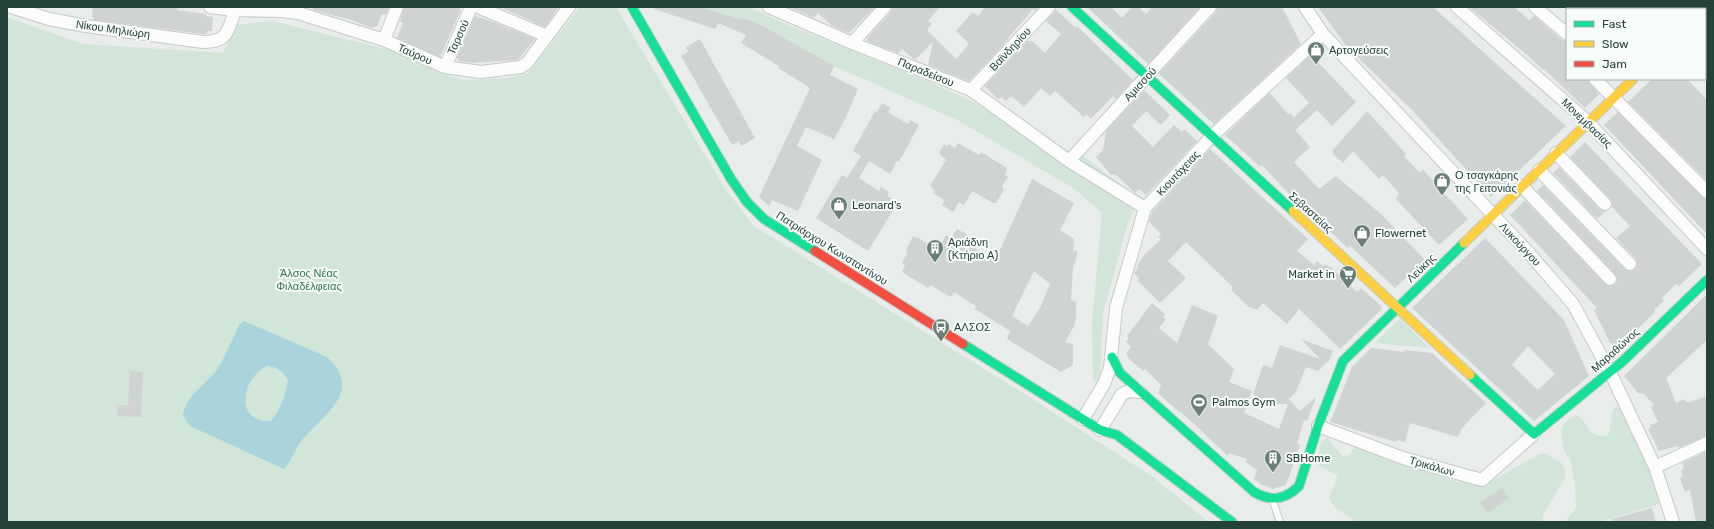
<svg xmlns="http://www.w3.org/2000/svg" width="1714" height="529" viewBox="0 0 1714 529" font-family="Rubik,sans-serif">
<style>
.green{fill:#d1e6d8}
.water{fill:#a9d4db;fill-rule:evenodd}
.building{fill:#cfd4d2;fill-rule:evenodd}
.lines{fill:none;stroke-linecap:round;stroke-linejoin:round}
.lane-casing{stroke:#c5cac8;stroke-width:8}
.street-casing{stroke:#c5cac8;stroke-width:14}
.fast-casing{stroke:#c3cbc8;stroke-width:11}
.slow-casing{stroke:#c3cbc8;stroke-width:11}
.jam-casing{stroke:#c3cbc8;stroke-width:11}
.lane{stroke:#fcfcfc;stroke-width:6}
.street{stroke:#fcfcfc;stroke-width:12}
.fast{stroke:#16e098;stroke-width:9}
.slow{stroke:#ffcf43;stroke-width:9}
.jam{stroke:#f24e42;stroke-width:9}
.labels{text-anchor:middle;stroke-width:4;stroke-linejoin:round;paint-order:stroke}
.street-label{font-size:11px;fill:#24423a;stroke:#f7fbf9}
.poi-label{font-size:11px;fill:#24423a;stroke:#f7fbf9;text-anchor:start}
.park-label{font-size:11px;fill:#2d7a4b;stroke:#f7fbf9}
</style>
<rect width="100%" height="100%" fill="#e8edeb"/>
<path class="green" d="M580 7H616L726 190 754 226 1034 400 1153 477 1209 522H7V17L83 44 223 53 236 25 273 21 390 50 436 71 463 80 508 78 528 73Z
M701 7H750L783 23 932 83 971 101 990 112 1069 167 1083 156 1138 198 1127 226 1103 314 1100 381H1093L1092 321 1102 213 1073 188 959 121 834 66 754 20 737 18Z
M1400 318 1429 348 1375 343Z
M1615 407 1623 408 1652 469 1660 504 1599 522H1565L1576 508 1575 487 1571 462 1563 448 1561 428 1570 418 1577 415C1591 424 1584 436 1607 436 1613 426 1609 417 1615 407Z
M1328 438 1342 456 1350 455 1355 445 1458 482 1477 483 1488 482 1499 477 1537 455 1544 453 1561 462 1566 472 1564 480 1544 513 1542 522H1357L1334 507 1329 497 1338 476 1319 466 1317 460 1321 442Z"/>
<path class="water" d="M244 321 327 357C364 391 324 414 302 440 295 449 292 460 284 469L190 426 183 416C186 393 209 384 220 365 227 352 233 338 239 325ZM267 366C277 367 283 371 288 380 286 394 281 409 271 421 233 423 242 377 267 366Z"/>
<path class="building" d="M93 7H177V10L206 14V16L213 17 212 31H207L206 34H203L94 20V17H92Z
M313 7H389L386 15 382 14 377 26 372 28 351 20 313 10Z
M404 7H460L459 9 461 10 440 57 397 38 403 23 400 21Z
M500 7H559L545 27Z
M654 7H701L737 18 755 21 834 66 830 75 858 89 846 117 834 139 806 127 797 146 822 160 798 211 772 200 769 206 759 197 810 88 778 68 779 66 741 43 746 35 718 23 715 29 654 9Z
M789 7H875L849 33 832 26 818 13 814 18Z
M892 7H940L928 21 932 24 927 30 956 59 969 44 956 31 973 12 978 16 985 7H1039L1035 11 1033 9 1004 43H1005L969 81 928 65 933 42 915 60 902 49 898 53 867 41V38L891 12Z
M1087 7H1111L1122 18 1132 7H1139L1146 14 1152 7H1200L1148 64Z
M1217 7H1282L1301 44 1214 124 1159 74 1216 12Z
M1318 7H1433L1566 126 1491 197 1413 111 1347 47Z
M1469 7H1514L1529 20 1534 16 1562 40 1567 41V79H1588L1590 84 1599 94 1585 108 1544 69 1543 70 1527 55Z
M1056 10 1076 28 1077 26 1133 80 1116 99 1113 96 1091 119 1086 114 1084 117 1055 91 1050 96 1041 88 1024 107 1011 96 1006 101 1001 97 998 99 985 86 1027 41H1032L1045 53 1061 34 1046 21Z
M475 16 494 22 535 39 518 60 473 63 459 61 457 58Z
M700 39 755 138 741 146 739 141 732 145 681 56 688 52 686 47Z
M1311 55 1356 102 1332 126 1317 110 1295 130 1310 147 1294 162 1319 189 1336 176 1382 215 1425 260 1395 288 1350 246 1348 248 1285 190 1262 165 1260 167 1225 135 1270 93 1288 114 1290 113 1294 117 1309 103 1286 78Z
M1652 79H1687L1707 100V181L1628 102Z
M1144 90 1170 115 1161 125 1146 111 1132 126 1153 147 1174 125 1182 132 1184 129 1197 141 1146 195 1139 189 1135 193 1115 174 1111 175 1096 157 1103 150 1106 131Z
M882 103 891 108 888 112 908 124 910 120 919 125 899 162 897 161 890 174 869 161 859 178 879 191 881 187 889 192 887 196 898 202 868 251 816 218 842 175 847 178 861 156 853 151 875 111 877 112Z
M1367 111 1406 154 1404 156 1419 172 1423 170 1468 219 1439 245 1396 199 1399 193 1383 175 1379 179 1353 151 1343 163 1333 154V150Z
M1618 112 1702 197 1707 199V234L1604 125Z
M1585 142 1702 264 1679 286 1676 284 1662 298 1664 300 1654 310 1655 312 1621 345 1610 343 1594 310 1597 308 1510 215 1525 200 1605 284 1608 286 1615 285 1617 281 1615 274 1537 191 1543 185 1625 269 1631 271 1635 269 1637 263 1636 259 1616 238 1630 226 1612 207 1610 199 1570 157Z
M958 143 979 155 981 152 1007 168 1005 175 1008 177 1002 186 1004 190 996 203H993L972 191 964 205 959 202 953 212 942 205 944 202 943 199 933 193 935 191 930 186 946 160 939 153 944 144 947 146 948 144 955 148Z
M1210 149 1308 239 1297 251 1314 265 1317 261 1323 266 1325 264 1333 269 1357 292 1361 288 1381 306 1382 309 1340 349 1299 309 1287 324 1263 303 1257 310 1249 307 1231 290 1233 287 1208 263 1210 260 1208 263 1186 242 1168 261 1186 278 1160 303 1137 280 1139 279 1134 273 1138 268 1137 266 1144 255 1161 239 1158 237 1161 234 1149 222 1152 212Z
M1559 167 1600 209 1606 211 1597 219 1553 173Z
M1032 179 1074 203 1060 230 1074 239 1073 250 1078 252 1073 268 1071 300 1076 302V318L1074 326 1065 342 1073 344V365L1061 372 1007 339 1010 331 975 309 976 306 954 292 951 297 930 285 928 288 902 272 905 265 902 263 907 254 906 250 913 236 916 238 917 237 937 250 946 235 951 238 957 229 968 235 965 239 967 241 976 247 975 249 995 261ZM1034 271 1050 284 1040 308 1028 326 1012 316Z
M1485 238 1564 320 1589 376 1534 421 1412 308ZM1528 346 1555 374 1538 390 1512 365Z
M1707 294V340L1666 378 1676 403 1684 399 1685 402H1690L1707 396V436L1678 448 1677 446 1659 451 1648 429 1651 428 1650 425 1658 422 1651 407 1654 405 1644 394 1638 393 1624 376Z
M1152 303 1165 314 1163 317 1166 319 1159 328 1177 343 1192 305 1218 316 1208 344 1234 369 1229 382 1252 391 1244 413 1279 429 1288 404H1274L1253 395 1263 365 1272 368 1280 345 1320 359 1301 339 1333 351 1329 360 1318 371 1306 367 1296 392 1289 399 1300 411 1316 397 1307 421 1304 420 1297 444 1300 445 1286 485 1273 489 1260 484 1254 479 1257 470 1246 462 1247 459 1229 453 1228 456 1181 412 1180 413 1158 393 1161 385 1145 369 1143 371 1129 359 1126 353 1131 347 1126 342 1129 338 1127 336Z
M1371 348 1404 352 1405 350 1432 353 1486 403 1462 428 1458 437 1410 423 1405 442 1397 440 1396 442 1330 422 1352 367Z
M130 371 143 372 141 417 117 416V405H128Z
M1707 451V522H1696L1690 490 1685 492 1680 478 1683 476 1681 471 1684 467 1682 463Z
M1502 488 1509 498 1488 513 1480 503Z
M1652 508 1656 522H1613L1612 519Z"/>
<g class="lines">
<g class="lane-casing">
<path id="lane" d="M1273 501 1280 522"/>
</g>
<g class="street-casing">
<path id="street" d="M11 7 49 19 86 26 203 42C230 42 228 29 236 7
M210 7 235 10 283 11 298 13 384 40 445 67 481 72 521 67 527 63 569 7
M478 7 547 36
M769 7 852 43 971 90 1069 161 1145 208
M1305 7 1323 34 1528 252 1573 304 1610 372 1655 467 1673 522
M1457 7 1588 122 1707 249
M1535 7 1567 34
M1630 7 1633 9
M1696 7 1697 9
M384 40 397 7
M852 43 885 7
M445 67 471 7
M1705 69 1707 71
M1595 79 1707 192
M971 90 1049 7
M1556 153 1605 204
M1069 161 1210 7
M1539 170 1630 264
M1522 186 1610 279
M1083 419 1104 384 1110 368 1116 308 1145 208 1211 137 1323 34
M1318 426 1403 458 1482 480 1534 434
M1100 430 1122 394 1129 391 1140 392
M1655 467 1707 443"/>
</g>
<g class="fast-casing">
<path id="fast" d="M632 7 731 179 747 202 764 219 815 251
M1072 7 1293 211
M963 344 1100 430 1117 435 1232 522
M1112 357 1120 373 1254 492C1271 502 1285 500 1299 486L1318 426 1343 361 1464 243
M1470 375 1534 434 1623 361 1707 280"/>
</g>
<g class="slow-casing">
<path id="slow" d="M1293 211 1470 375
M1464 243 1633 79"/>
</g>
<g class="jam-casing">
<path id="jam" d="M815 251 963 344"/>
</g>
<use href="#lane" class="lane"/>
<use href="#street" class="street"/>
<use href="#fast" class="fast"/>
<use href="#slow" class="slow"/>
<use href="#jam" class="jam"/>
</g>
<defs>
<g id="shop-pin" transform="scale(0.9)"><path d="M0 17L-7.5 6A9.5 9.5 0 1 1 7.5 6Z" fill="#697e78" stroke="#f7fbf9"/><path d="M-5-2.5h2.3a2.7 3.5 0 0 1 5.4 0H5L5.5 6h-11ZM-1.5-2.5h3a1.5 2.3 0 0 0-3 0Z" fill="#fff"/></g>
<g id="building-pin" transform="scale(0.9)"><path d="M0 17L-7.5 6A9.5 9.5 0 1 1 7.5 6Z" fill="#697e78" stroke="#f7fbf9"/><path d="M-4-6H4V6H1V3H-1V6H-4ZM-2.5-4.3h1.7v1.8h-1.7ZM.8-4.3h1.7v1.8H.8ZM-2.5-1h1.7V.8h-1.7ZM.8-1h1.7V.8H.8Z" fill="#fff"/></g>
<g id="supermarket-pin" transform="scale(0.9)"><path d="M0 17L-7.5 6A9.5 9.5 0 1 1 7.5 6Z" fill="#697e78" stroke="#f7fbf9"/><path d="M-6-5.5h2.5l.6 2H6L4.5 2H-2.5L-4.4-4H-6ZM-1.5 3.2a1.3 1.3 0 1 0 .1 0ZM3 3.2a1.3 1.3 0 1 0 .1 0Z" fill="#fff"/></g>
<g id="bus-pin" transform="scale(0.9)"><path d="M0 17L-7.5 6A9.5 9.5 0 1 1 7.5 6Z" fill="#697e78" stroke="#f7fbf9"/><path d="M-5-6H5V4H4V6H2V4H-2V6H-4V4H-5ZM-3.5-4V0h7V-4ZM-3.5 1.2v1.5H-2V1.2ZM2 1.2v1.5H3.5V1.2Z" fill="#fff"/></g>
<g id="stadium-pin" transform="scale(0.9)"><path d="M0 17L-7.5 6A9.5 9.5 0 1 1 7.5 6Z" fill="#697e78" stroke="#f7fbf9"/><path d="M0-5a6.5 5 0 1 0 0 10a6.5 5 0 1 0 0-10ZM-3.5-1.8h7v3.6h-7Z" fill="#fff"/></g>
</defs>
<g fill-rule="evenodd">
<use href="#shop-pin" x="1316" y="50"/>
<use href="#shop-pin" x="1442" y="181"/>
<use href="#shop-pin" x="839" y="205"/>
<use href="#shop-pin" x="1362" y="233"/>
<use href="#building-pin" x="935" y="248"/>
<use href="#supermarket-pin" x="1348" y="274"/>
<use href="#bus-pin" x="941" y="327"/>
<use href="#stadium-pin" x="1199" y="402"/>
<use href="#building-pin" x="1273" y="458"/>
</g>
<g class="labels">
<g class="street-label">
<text transform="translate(113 29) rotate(8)" y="4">Νίκου Μηλιώρη</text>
<text transform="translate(458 37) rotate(-66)" y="4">Ταρσού</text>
<text transform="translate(1010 49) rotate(-47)" y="4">Βαϊνδηρίου</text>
<text transform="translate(415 54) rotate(24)" y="4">Ταύρου</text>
<text transform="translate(926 72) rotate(22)" y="4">Παραδείσου</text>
<text transform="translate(1140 84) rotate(-47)" y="4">Αμισσού</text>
<text transform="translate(1587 123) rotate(44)" y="4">Μονεμβασίας</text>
<text transform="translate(1178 173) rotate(-47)" y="4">Κιουτάχειας</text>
<text transform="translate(1311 212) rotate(42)" y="4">Σεβαστείας</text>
<text transform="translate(1520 244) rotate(47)" y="4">Λυκούργου</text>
<text transform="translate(832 248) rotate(32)" y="4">Πατριάρχου Κωνσταντίνου</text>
<text transform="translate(1421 268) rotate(-44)" y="4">Λεύκης</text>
<text transform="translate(1615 350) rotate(-42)" y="4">Μαραθώνος</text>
<text transform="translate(1432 466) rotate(16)" y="4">Τρικάλων</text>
</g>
<g class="poi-label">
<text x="1329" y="54">Αρτογεύσεις</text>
<text x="1455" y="179">Ο τσαγκάρης<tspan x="1455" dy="13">της Γειτονιάς</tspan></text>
<text x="852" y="209">Leonard's</text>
<text x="1375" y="237">Flowernet</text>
<text x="948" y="246">Αριάδνη<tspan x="948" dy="13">(Κτήριο Α)</tspan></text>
<text x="1335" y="278" text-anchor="end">Market in</text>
<text x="954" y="331">ΑΛΣΟΣ</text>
<text x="1212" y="406">Palmos Gym</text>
<text x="1286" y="462">SBHome</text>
</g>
<g class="park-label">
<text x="309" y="277">Άλσος Νέας<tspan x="309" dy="13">Φιλαδέλφειας</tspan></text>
</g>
</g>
<rect width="1714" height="529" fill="none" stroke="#24423a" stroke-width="16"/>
<rect x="1566" y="8" width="140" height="72" fill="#f7fbf9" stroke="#a3b1ad"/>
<rect x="1574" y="21" width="20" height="6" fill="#16e098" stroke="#a3b1ad"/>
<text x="1602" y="28" font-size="12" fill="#24423a">Fast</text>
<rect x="1574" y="41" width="20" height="6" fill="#ffcf43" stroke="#a3b1ad"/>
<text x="1602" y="48" font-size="12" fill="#24423a">Slow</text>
<rect x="1574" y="61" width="20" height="6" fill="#f24e42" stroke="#a3b1ad"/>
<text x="1602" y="68" font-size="12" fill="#24423a">Jam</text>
</svg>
